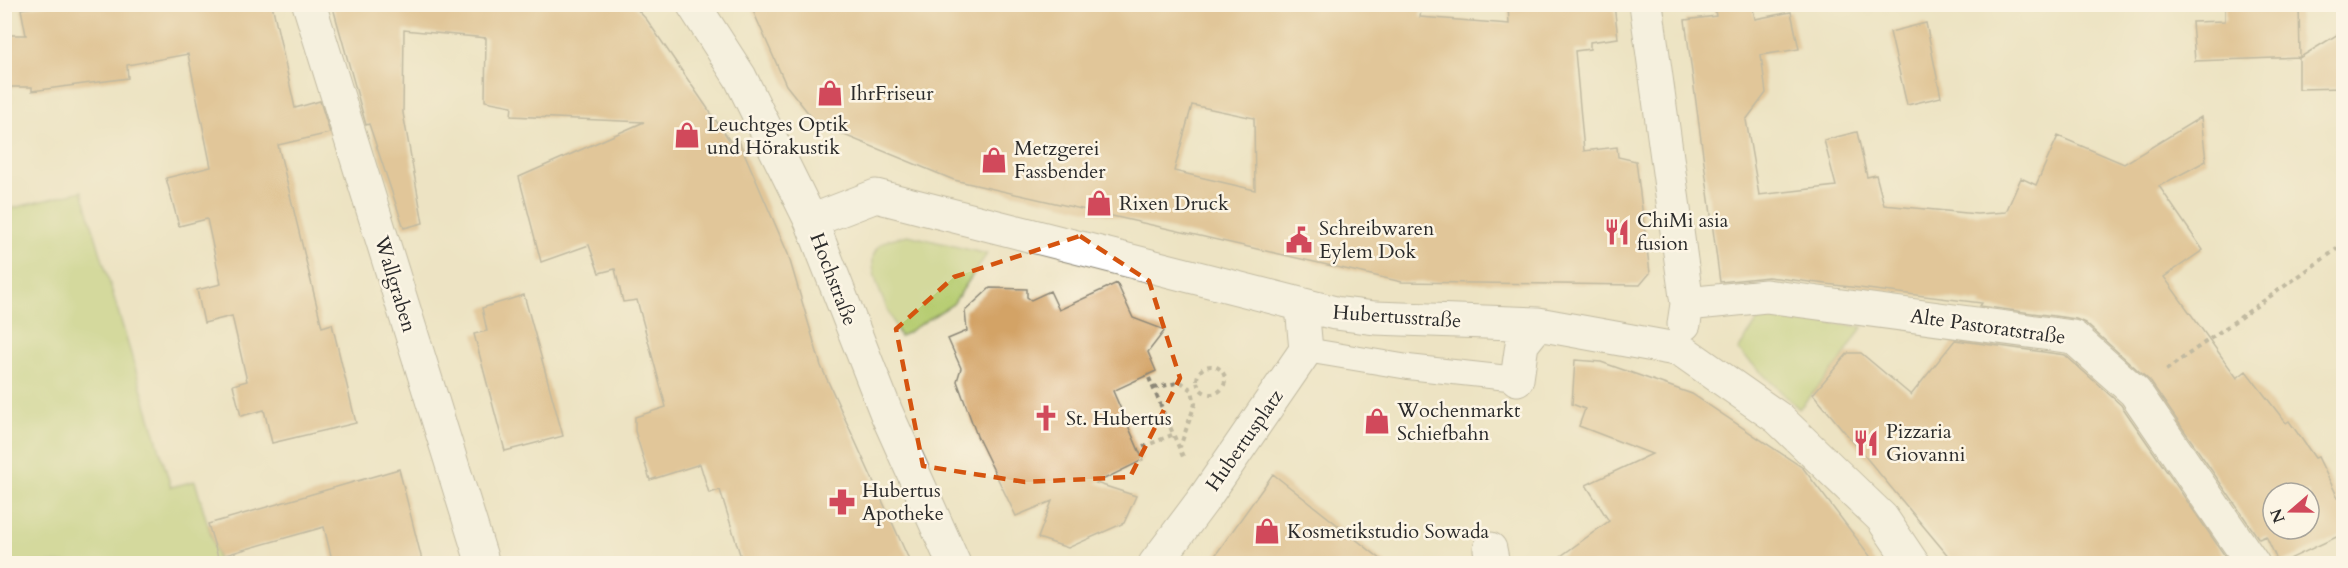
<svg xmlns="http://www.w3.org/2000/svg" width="2348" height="568" viewBox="0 0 2348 568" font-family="Cardo,serif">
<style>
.green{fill:#b5cc70;stroke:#707c4e;stroke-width:1.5}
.building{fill:#d3a366;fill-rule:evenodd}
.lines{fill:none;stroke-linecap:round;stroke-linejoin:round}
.lane-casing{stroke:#8c8777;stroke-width:26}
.street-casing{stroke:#8c8777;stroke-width:35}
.path{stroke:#8c8777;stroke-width:4;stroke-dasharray:4.5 4.5;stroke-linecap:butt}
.lane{stroke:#fff;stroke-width:24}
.street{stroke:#fff;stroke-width:33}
.marked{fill:none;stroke:#d5540f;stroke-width:4.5;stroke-dasharray:12 8;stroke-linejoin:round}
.labels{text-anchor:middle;stroke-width:5;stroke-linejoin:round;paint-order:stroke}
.poi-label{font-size:20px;fill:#2b2b2b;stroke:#fcf5e5;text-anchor:start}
.street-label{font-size:20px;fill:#2b2b2b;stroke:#fcf5e5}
</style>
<rect width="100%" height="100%" fill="#fcf5e5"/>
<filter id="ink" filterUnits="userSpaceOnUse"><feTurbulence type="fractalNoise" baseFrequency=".0167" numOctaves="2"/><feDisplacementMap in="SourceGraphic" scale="12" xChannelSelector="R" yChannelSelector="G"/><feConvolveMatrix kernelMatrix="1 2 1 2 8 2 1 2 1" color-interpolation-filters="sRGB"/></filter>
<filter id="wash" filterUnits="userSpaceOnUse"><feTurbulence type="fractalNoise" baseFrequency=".008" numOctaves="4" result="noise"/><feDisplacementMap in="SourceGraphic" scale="24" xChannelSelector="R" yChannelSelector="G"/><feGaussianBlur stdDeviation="1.35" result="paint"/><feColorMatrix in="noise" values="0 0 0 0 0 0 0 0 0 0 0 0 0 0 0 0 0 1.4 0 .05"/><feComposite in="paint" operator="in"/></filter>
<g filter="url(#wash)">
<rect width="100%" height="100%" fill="#ede3c3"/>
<path class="green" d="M82 191 171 487 195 481 219 563H5V210Z
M908 235 987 254 953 304 900 337C892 317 862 266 877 248 885 239 897 237 908 235Z
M1763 313 1862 327 1840 362 1799 409 1738 350Z"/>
<g id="blocks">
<path class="building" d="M52 4H272L295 108 320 101 330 133 278 145 322 327 332 324 356 423 272 443 264 410 241 416 233 385 247 381 232 316 204 323 197 290 221 284 207 219 179 226 166 178 211 167 188 54 127 65 128 78 32 91V87H4V35H26L21 9Z
M332 4H632L647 20 732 144 739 141 788 254 821 366 911 564H743L720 490 709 493 700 464 650 480 635 431V417L666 407 637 300 623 302 615 269 599 273 589 245 541 262 519 177 644 122 511 116 512 106 485 101 486 38 404 30 403 113 423 223 404 228 369 124 366 125Z
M750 4H1422L1420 17 1509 24 1508 4 1614 5 1618 38 1590 42V49L1575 51 1584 151 1617 147 1618 157 1636 161 1650 273 1640 285 1402 282 954 180 817 124 786 85ZM1192 105 1254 118 1255 190 1174 171Z
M1714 4H1752L1755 19 1791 12 1799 49 1761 55 1766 93 1746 120 1759 195 1836 186 1824 140 1857 132 1867 177 1876 175 1884 205 1977 214 2006 212 2021 178 2036 185 2058 136 2124 164 2201 117 2206 161 2159 186 2203 250 2164 277 2237 378 2246 371 2286 423 2289 421 2315 458 2318 457 2343 508V534L2279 564 2266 536 2259 539 2150 381 2085 323 2076 319 1980 306 1982 303 1768 277 1720 282 1685 20 1716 16ZM2273 493H2309V529H2273Z
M2299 4 2300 57 2195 61 2192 22 2225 21V6Z
M1926 23 1941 97 1907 105 1890 32Z
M2343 31V88L2299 89V58Z
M1117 283 1133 318 1165 330 1148 352 1156 371 1113 391 1143 460 1096 483 1136 496 1124 523 1068 548 1038 538 1052 501 1016 516 977 436 957 381 961 368 948 339 967 331 965 311 990 288 1027 289V297L1031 300 1050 291 1059 310Z
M524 295 563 436 505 451 474 334 487 331 482 308Z
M1955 340 2065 355 2121 405 2225 556 2210 564H1955L1813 394 1848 353H1861L1911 395Z
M1575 360 1601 362 1692 394 1803 468 1876 564H1550L1609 521 1586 485 1652 454 1579 426 1585 409 1572 404Z
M399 469 423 564H333L324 527 218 557 208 524Z
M1273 474 1387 564H1209Z"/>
</g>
</g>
<g filter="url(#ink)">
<use href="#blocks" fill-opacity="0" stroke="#8c8777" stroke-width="1.5"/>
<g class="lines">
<g class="lane-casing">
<path id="lane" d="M1306 350 1408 367 1517 379"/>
</g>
<g class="street-casing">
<path id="street" d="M309 4 483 564
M693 4 740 77 811 221 886 412 954 564
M1646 4 1687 304 1684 324
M811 221 876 196 1335 313 1375 318 1538 324 1681 350 1778 418 1882 518 1913 564
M1687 304 1766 296 2073 337 2135 392 2253 564
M1517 379 1522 344 1538 324
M1490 549 1493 564
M1155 564 1203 500 1306 350 1302 307"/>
</g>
<path class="path" d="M1197 380a14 14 0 1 1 28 0a14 14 0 1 1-28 0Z
M2166 370 2344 244
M1149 378 1184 459
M1154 388 1181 382 1192 390 1195 404 1180 447
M1143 447 1174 434"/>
<use href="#lane" class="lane"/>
<use href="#street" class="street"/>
</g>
</g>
<path d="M0 0H2348V568H0ZM1080 236 1149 281 1180 378 1130 477 1025 482 923 466 896 329 954 277Z" fill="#ede3c3" fill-opacity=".55" fill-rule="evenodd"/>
<path class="marked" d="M1080 236 1149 281 1180 378 1130 477 1025 482 923 466 896 329 954 277Z"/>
<defs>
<g id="shop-bare" transform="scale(2.07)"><path d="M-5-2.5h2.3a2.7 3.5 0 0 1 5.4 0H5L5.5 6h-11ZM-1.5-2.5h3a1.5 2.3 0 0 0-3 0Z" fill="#d1495b" stroke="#fcf5e5" stroke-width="2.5" paint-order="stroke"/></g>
<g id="restaurant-bare" transform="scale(2.07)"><path d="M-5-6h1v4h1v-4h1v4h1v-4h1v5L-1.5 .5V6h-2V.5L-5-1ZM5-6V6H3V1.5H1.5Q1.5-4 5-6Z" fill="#d1495b" stroke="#fcf5e5" stroke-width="2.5" paint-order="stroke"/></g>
<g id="civic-bare" transform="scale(2.07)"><path d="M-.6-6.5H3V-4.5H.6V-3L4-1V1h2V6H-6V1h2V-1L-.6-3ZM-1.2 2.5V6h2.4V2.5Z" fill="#d1495b" stroke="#fcf5e5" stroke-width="2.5" paint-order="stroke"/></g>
<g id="church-bare" transform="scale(2.07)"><path d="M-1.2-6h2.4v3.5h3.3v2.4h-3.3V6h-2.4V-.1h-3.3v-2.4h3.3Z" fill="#d1495b" stroke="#fcf5e5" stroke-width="2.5" paint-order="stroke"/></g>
<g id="pharmacy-bare" transform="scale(2.07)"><path d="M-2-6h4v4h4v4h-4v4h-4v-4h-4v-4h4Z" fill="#d1495b" stroke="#fcf5e5" stroke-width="2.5" paint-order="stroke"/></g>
</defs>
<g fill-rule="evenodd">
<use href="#shop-bare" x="830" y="93"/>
<use href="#shop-bare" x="687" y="135"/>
<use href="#shop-bare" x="994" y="160"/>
<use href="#shop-bare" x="1099" y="203"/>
<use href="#restaurant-bare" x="1617" y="232"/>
<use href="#civic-bare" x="1299" y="240"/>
<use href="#church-bare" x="1046" y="418"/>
<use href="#shop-bare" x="1377" y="421"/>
<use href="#restaurant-bare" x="1866" y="443"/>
<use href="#pharmacy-bare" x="842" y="502"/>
<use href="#shop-bare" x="1267" y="531"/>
</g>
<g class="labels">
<g class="poi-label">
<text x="850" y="100">IhrFriseur</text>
<text x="707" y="131">Leuchtges Optik<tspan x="707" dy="23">und Hörakustik</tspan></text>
<text x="1014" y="155">Metzgerei<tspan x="1014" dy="23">Fassbender</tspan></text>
<text x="1119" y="210">Rixen Druck</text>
<text x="1637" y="227">ChiMi asia<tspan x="1637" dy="23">fusion</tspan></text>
<text x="1319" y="235">Schreibwaren<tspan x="1319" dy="23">Eylem Dok</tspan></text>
<text x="1397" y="417">Wochenmarkt<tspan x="1397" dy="23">Schiefbahn</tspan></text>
<text x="1066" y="425">St. Hubertus</text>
<text x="1886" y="438">Pizzaria<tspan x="1886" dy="23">Giovanni</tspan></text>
<text x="862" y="497">Hubertus<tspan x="862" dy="23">Apotheke</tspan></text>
<text x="1287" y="538">Kosmetikstudio Sowada</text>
</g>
<g class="street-label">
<text transform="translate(834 279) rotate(69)" y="7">Hochstraße</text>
<text transform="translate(396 284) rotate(73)" y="7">Wallgraben</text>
<text transform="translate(1397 316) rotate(4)" y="7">Hubertusstraße</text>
<text transform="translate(1988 326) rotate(8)" y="7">Alte Pastoratstraße</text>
<text transform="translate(1244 440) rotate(-55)" y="7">Hubertusplatz</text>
</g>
</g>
<rect width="2348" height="568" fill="none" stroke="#fcf5e5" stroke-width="24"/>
<g transform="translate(2291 511) rotate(250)"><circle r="28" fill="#fcf5e5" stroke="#a8a49b" stroke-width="1.5"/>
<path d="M0-4.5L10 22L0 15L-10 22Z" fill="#d1495b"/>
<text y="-9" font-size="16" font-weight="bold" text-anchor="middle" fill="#2b2b2b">N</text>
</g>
</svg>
